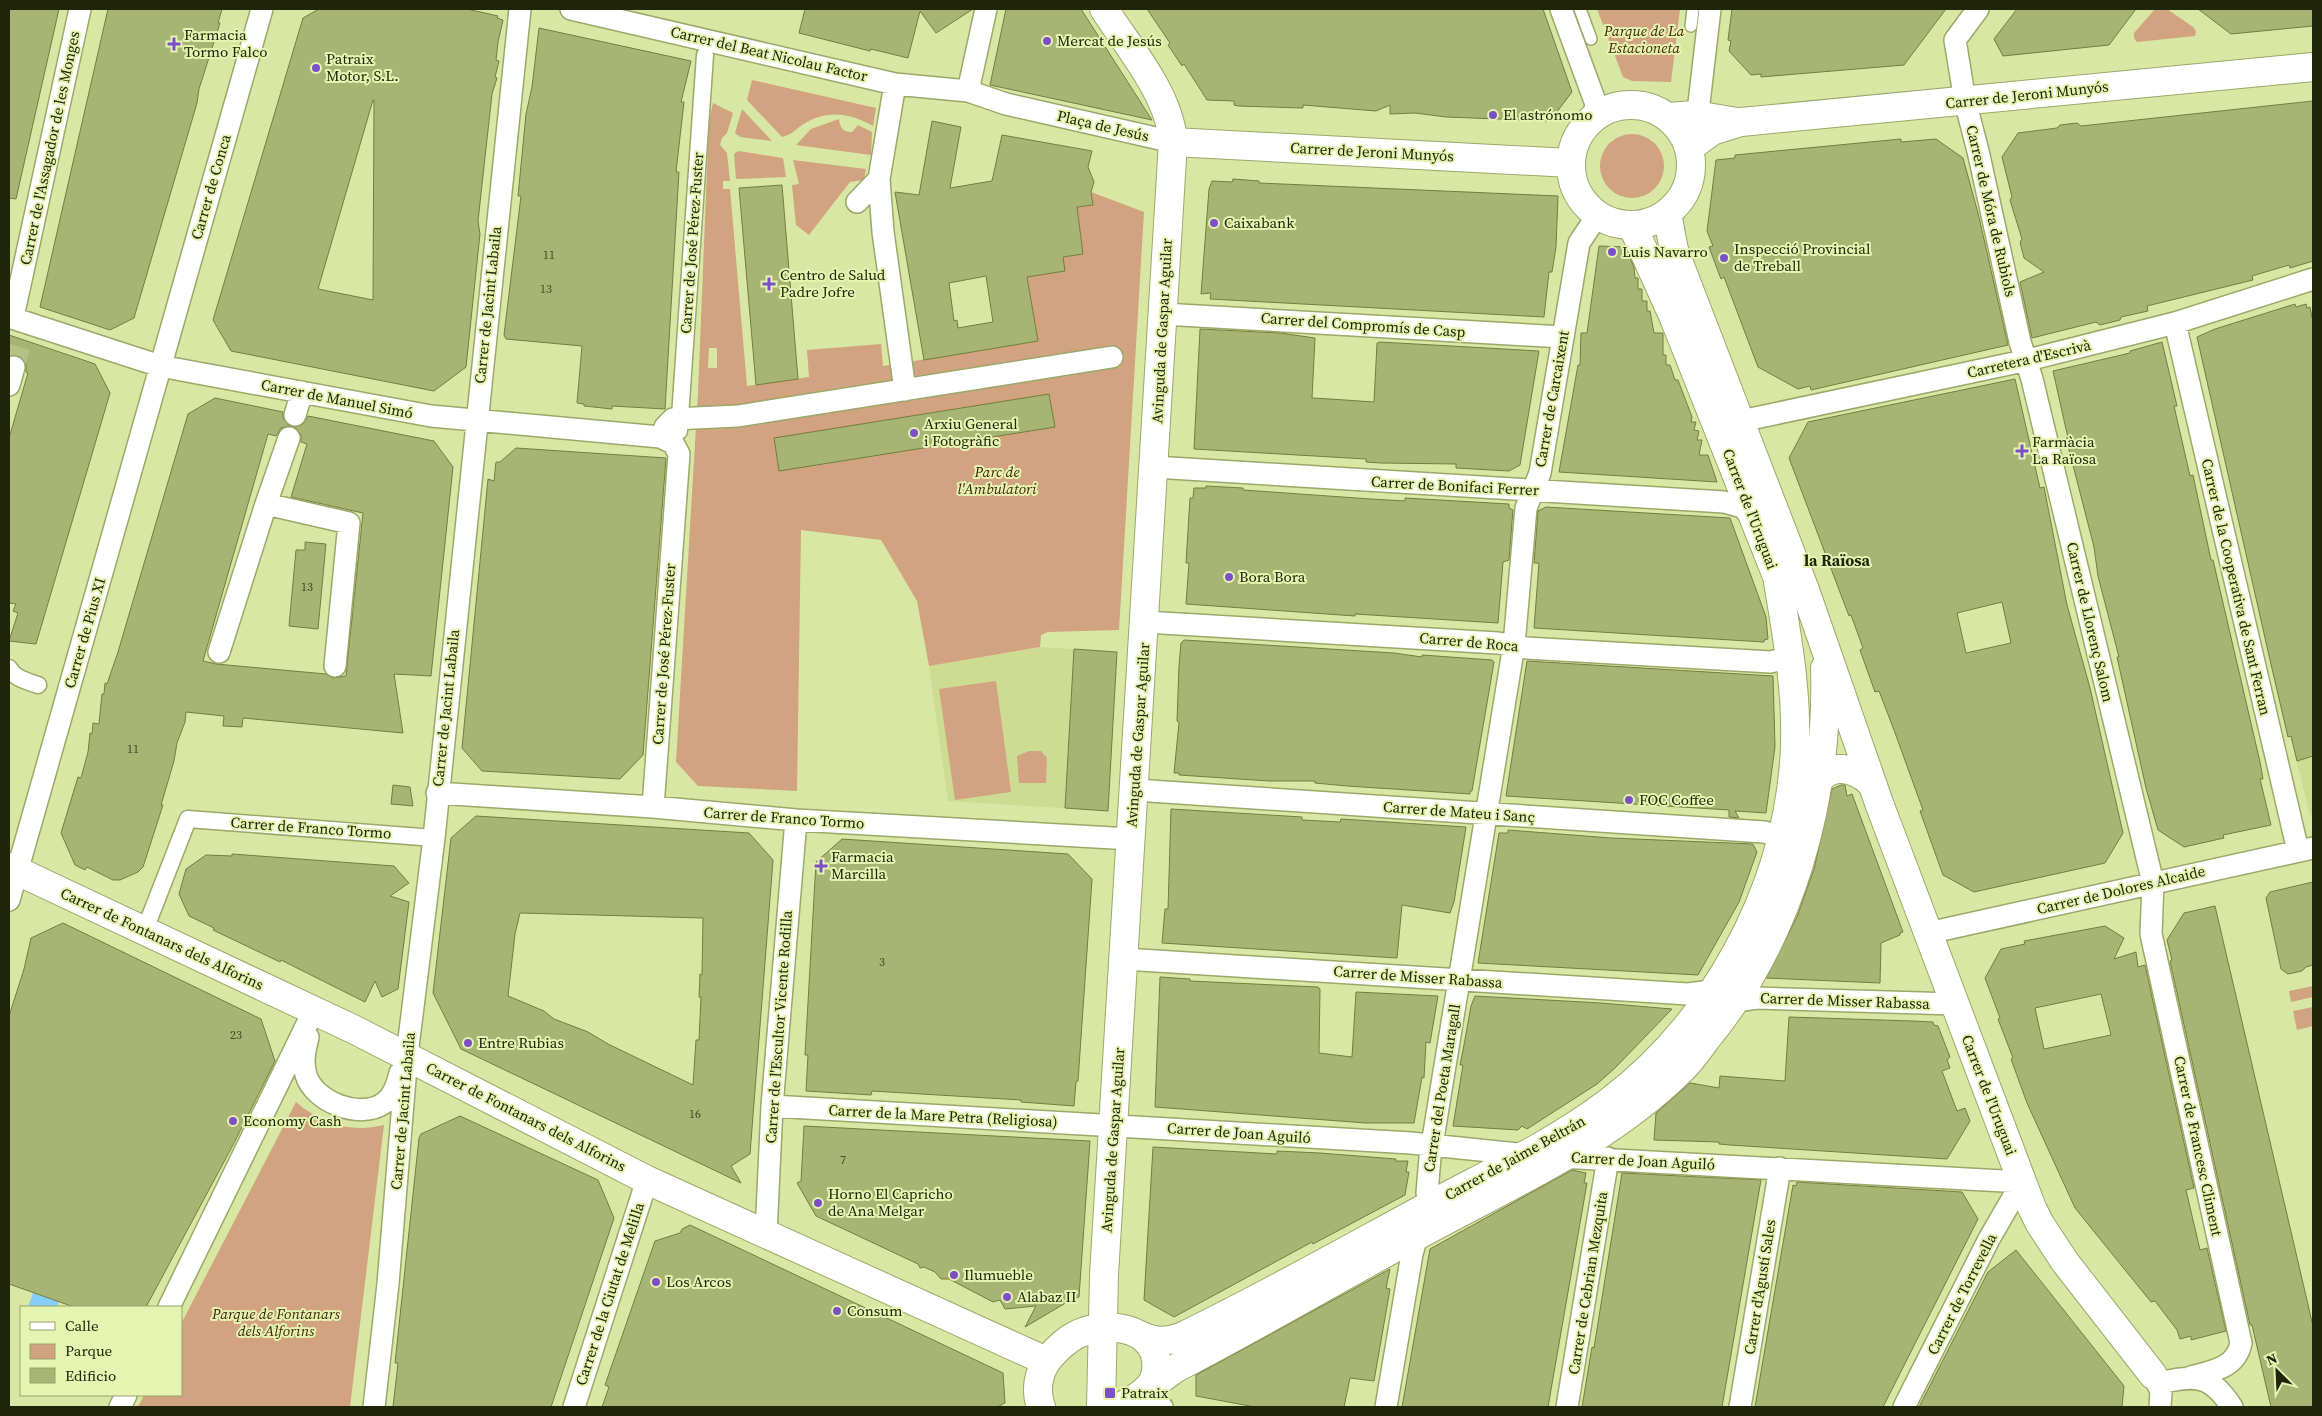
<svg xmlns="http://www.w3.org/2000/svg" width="2322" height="1416" viewBox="0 0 2322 1416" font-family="'Source Serif 4',serif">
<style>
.built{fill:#cddc92}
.green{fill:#d1a380;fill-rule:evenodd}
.water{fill:#87cdf9}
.building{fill:#a7b473;stroke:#727e3f;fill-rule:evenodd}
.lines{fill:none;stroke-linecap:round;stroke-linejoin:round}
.minor-tunnel{stroke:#b4c085;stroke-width:21;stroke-dasharray:21 11;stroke-linecap:butt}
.service-casing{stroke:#9ba868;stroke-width:14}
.pedestrian-casing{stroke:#9ba868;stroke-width:19}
.minor-casing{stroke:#9ba868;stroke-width:24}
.tertiary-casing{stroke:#9ba868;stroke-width:30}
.secondary-casing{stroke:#9ba868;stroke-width:30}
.service{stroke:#fff;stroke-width:11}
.pedestrian{stroke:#fff;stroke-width:16}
.minor{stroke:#fff;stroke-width:21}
.tertiary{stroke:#fff;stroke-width:28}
.secondary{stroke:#fff;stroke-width:28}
.poi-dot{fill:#7d4fc7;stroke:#e6f4b1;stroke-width:2}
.labels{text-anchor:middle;stroke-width:4;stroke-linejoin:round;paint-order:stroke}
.number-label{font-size:12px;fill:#424924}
.park-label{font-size:15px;font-style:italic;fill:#42240a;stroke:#e6f4b1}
.poi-label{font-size:15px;fill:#20250a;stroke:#e6f4b1;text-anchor:start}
.street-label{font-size:15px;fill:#20250a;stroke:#e6f4b1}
.neighbourhood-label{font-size:16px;font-weight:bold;fill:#20250a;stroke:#e6f4b1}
</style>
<rect width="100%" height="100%" fill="#d9e7a4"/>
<path class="built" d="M1040 647 1117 652 1108 811 948 801 929 666Z
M2313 734V815L2310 816 2291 739Z"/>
<path class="green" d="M1597 9H1680L1671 82 1632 81 1623 77Z
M2155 9H2167L2193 27 2196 31 2195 36 2137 42 2134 38V33Z
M752 80 876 108 873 126C850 113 826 109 802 125 795 130 791 135 782 137L747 100Z
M713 103 733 113 727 133 722 138 720 145 727 153 730 181H723V189H730L747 386 809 377 807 350 881 344 883 366 1038 341 1027 277 1065 271 1063 257 1083 254 1077 207 1093 205 1091 192 1144 212 1119 630 1048 632 1041 635 1040 647 929 666 917 601 881 540 801 530 797 791 698 786 676 762 698 393 709 121ZM709 348H717V368H708Z
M742 109 772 141 740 137 735 133Z
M839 119C840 128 843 132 852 132L858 125 872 132 871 155 796 145 811 129Z
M1600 166a32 32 0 1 1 64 0a32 32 0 1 1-64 0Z
M738 151 783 158 786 177 736 179 734 154Z
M793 160 866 169 864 180 850 182 809 235 796 225 792 185 799 184Z
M996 681 1011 792 955 800 939 689Z
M1029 751H1041L1047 758 1046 783H1019L1017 756Z
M2313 986V997L2291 1002 2289 991Z
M2313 1007V1026L2297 1030 2293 1011Z
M296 1102C322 1124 350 1133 384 1125L350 1407H138L144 1395H181V1324Z"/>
<path class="water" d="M33 1293 59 1302 57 1307H28Z"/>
<path class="building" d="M9 9H59L16 199 9 198Z
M108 9H222L218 23H220L199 89 197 103 134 318 110 330 40 307Z
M319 9H467L498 16 497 18 503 20 498 42 496 60 499 61 495 77 497 78 492 94 478 221 480 234 466 367 434 391 231 351 213 320 303 18ZM373 100H374L373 300 318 289Z
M805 9H973L936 33 920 11 908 58 871 49 870 51 799 33Z
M1006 9H1081L1152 120 990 85Z
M1147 9H1543L1572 92 1550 121 1446 117 1415 113 1390 114V105L1376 111 1303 105V108L1238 106 1234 105V101L1207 100 1184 64 1182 66 1168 45 1170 43Z
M1732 9H1946L1904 65 1761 77V74L1751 75 1729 51 1731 41 1728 40Z
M2017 9H2136L2109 45 2003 56 1994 39Z
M2198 9H2313V26L2231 34Z
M539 28 691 61 681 102H684L676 172H679L665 409 612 406V409L584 406V404L577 403 582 346 506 339 504 335 521 196H518L526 114 532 87Z
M2313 101V261L2290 268 2289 265 2252 276 2253 280 2147 306 2148 311 2121 317 2120 320 2100 325 2096 322 2032 338 2020 282 2044 272 2024 258 2020 242 2022 239 2010 200 2012 197 2002 157 2018 133 2057 128 2060 125 2077 123 2081 126Z
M932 121 961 127 950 188 992 181 1002 135 1092 151 1088 167 1094 182 1091 192 1093 205 1077 207 1083 254 1063 257 1065 271 1027 277 1038 341 924 360 895 192 919 195ZM986 276 993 322 958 328 957 320 954 321 949 283Z
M1901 139V142L1936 139 1963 158 1978 213 2008 345 1811 390 1810 386 1798 389 1758 367 1724 277 1721 279 1709 247 1713 246 1707 231 1716 160 1735 158V155Z
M1233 179 1259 181V183L1558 196 1556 247 1552 272H1549L1544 317 1210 299 1211 293 1201 294 1209 189 1212 181 1232 182Z
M782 185 798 379 756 385 739 188Z
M1599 246 1625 247 1634 267 1635 278H1638V289H1642V301H1647V311H1650L1654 333H1663V355H1666V365H1670L1675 380H1678L1692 417 1691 422H1696L1694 430 1699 431 1697 440H1702L1699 455H1708L1717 482 1559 472 1578 365H1580L1581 333H1587Z
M2295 304 2296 307 2306 304 2307 308 2310 307 2313 322V756L2297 761 2291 736 2288 737 2270 660 2197 337 2215 329Z
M1200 329 1280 333 1315 338 1312 398 1330 399 1374 402 1377 343 1380 342 1539 351 1520 465 1509 471 1456 468V464L1381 463 1366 462V459L1194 449Z
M9 335 95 364 110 393 36 644 9 641 18 613 13 611 16 604 9 603V438L28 373 26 372V364L23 358 17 355 9 356Z
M2162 342 2177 406H2174L2190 476 2193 475 2211 560H2213L2260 762 2263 779H2260L2271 825 2223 835 2224 838 2184 847 2158 830 2146 788 2117 657H2119L2098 576 2094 547 2066 438H2068L2053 371 2130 353V351Z
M2015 379 2040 488 2044 487 2067 605 2090 688 2123 833 2105 863 1974 892 1943 875 1920 811 1923 810 1894 730 1879 691 1875 692 1860 650 1863 648 1851 615 1849 616 1789 458 1808 422ZM2002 602 2011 643 1966 653 1957 613Z
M1049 394 1055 427 779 471 774 438Z
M215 398 283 412V418L289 426 281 428 276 436 268 434 203 661 216 664 326 674 333 678 346 676 363 513 291 497 307 444 301 442V435L295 427 303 424 308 416 434 441 453 467 431 676 394 674 403 733 243 718 242 727 223 726 224 716 186 712 185 722 177 743 174 761 161 805H163L143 867 138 872 120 880H113L87 867 85 870 75 865 61 833 78 777 81 778 88 752 90 733 92 734 93 723 99 724 102 694H104L105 683 107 684 118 652 188 414Z
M516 448 666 458 643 755 620 779 482 771 462 748 488 479 494 481 496 462H500Z
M1206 486 1243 488V490L1371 499 1405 501V498L1509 504V508L1513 510 1509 560 1503 562 1498 623 1355 614V616L1186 604 1189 563H1186L1190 498H1193L1194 488H1206Z
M1546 507 1730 518 1766 617 1768 639 1764 640V642L1534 628 1539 563H1534L1538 511Z
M305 542 326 544 318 629 289 626 296 550H305Z
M1184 640 1394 653 1422 657V655L1492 660 1494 662 1472 791H1470V794L1347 786 1315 783V781H1269L1179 775V773H1174L1179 723 1177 721 1179 666 1181 643Z
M1074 649 1117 652 1108 811 1065 808Z
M1527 661 1773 676 1775 747 1766 813 1735 811 1739 818 1729 817V810L1506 796Z
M393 785 410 787 413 806 391 804Z
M1841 785H1845L1847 796 1852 794 1903 932 1900 933V935L1881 943 1880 983 1766 978 1797 917 1814 869 1832 789Z
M1171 809 1302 817V820L1340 822 1341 819 1466 827 1454 902 1450 913 1402 905 1397 958 1162 943 1165 909H1168Z
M476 816 749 833 773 860 750 1154 731 1166 741 1183 461 1049 433 993 451 838ZM520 913 703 918 702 975 700 974 699 997H701L699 1040H696L693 1085 608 1044 588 1032 554 1019 544 1011 508 996 515 934Z
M1508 830 1611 838 1753 844 1757 852 1739 902 1698 975 1478 963 1499 833H1508Z
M842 839 1068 854 1092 879 1078 1081 1076 1082 1074 1106 1021 1102V1100L872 1091 871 1095 806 1091 808 1055H805L816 862Z
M232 854 394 866 409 883 390 896 409 902 398 989 382 997 375 981 365 1002 281 960 280 962 213 930 214 928 189 916 179 894 186 869 206 855 232 856Z
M2313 882V965L2306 967 2302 971 2288 974 2281 969 2266 898 2270 892Z
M2215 906 2313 1326V1407H2271L2252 1325H2250L2170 961 2172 960 2167 940 2184 913Z
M63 923 261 1019 275 1061 233 1145 146 1307H74L9 1284V1016L24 969 31 938Z
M2105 926 2124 938 2114 959 2136 952 2138 967 2145 965 2194 1188 2186 1190 2200 1250 2207 1248 2226 1331 2191 1340V1336L2180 1339 2177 1330 2155 1301 2151 1302 2075 1208 2027 1103 2011 1059 2013 1058 1998 1019 2000 1018 1985 978 2001 949 2025 944 2024 941ZM2101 994 2111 1035 2044 1049 2035 1008Z
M1160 977 1190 979V981L1318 987 1320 989 1319 1053 1352 1057 1356 992 1438 996 1430 1043 1426 1042 1424 1078 1422 1077 1414 1123H1366L1155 1107Z
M1475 996 1601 1003 1672 1009 1615 1068 1597 1084 1527 1129 1522 1126 1518 1130 1453 1126 1463 1065H1460L1464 1045 1471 1006Z
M1789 1017 1912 1021 1933 1022 1934 1025 1938 1026 1950 1057 1947 1060 1950 1068 1942 1071 1957 1111 1965 1108 1970 1121 1947 1159 1730 1145 1719 1144V1142L1654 1140 1656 1113 1690 1083 1719 1088 1720 1076 1785 1081Z
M460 1116 598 1180 614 1218 551 1407H393L398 1363H395L419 1138 421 1134Z
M804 1126 1090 1141 1079 1297 1069 1301 1025 1327 1036 1306 1005 1309 1000 1300 993 1302 949 1279H941L935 1272 924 1267 920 1268 918 1264 816 1216 797 1183 801 1181Z
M1153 1147 1277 1154V1151L1320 1153 1396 1159 1395 1161H1408L1406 1172H1409L1405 1195 1313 1244 1312 1242 1174 1317 1144 1300Z
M1572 1170 1586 1173 1584 1183H1587L1548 1407H1402L1430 1249Z
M1622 1173 1761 1180 1722 1407H1582L1592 1347 1594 1348Z
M1797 1182 1962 1192 1978 1219 1883 1407H1755L1793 1185 1796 1186Z
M690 1225 1003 1373 1005 1403 997 1407H602L609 1387 605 1385 655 1241 680 1233 682 1229Z
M2016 1250 2124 1386 2122 1407H1919L1988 1272Z
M1390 1269 1386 1288 1390 1289 1374 1381 1350 1378 1344 1407H1255L1196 1396V1375Z"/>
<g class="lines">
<path class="minor-tunnel" d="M14 367 23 337"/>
<g class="service-casing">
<path id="service" d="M1580 9 1591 39
M1691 26 1693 9"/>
</g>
<g class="pedestrian-casing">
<path id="pedestrian" d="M679 431 705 55
M9 668C15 679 27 681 38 685
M144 932 188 819 434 838"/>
</g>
<g class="minor-casing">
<path id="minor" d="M571 9 895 84 968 91 1006 104 1173 142
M1561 9 1596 104 1593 118
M1978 9 1955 40 1965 101 1978 151 2020 342 2032 379 2153 883 2151 934 2241 1343C2236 1368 2213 1371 2191 1377
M968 91 986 9
M1690 130 1699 103 1710 9
M879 179 883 232 905 390
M857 202 879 179 895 84
M1163 314 1563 337
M9 317 160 366 431 416 660 437 673 443 679 454 653 807
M13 317 80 9
M2175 323 2298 851
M9 385 14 367
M295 415 302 392
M1741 421 2028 360 2175 323 2313 279
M663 437 665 427 673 419 738 416 1112 357
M1154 467 1724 502 1742 507 1751 516
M266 504 289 438
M1145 622 1498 643 1526 648 1771 662 1785 658 1789 652
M219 652 266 504 349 523 335 666
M1135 790 1764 832 1776 835 1781 841
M437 793 653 807 796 820 1131 839
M9 900 262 9
M1928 933 2313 848
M1124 959 1688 994 1711 991
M1736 1001 1757 998 1955 1004
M308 1037C305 1050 302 1062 306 1075 314 1102 360 1120 384 1103 394 1096 397 1084 400 1073
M772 1106 1411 1143 1529 1155
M1560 1157 2022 1182 1989 1239 1904 1407
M1436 1202 1427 1193 1430 1157 1514 645 1526 508 1540 473 1579 243 1597 216
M766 1234 772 1106 796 820
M169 1307 314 1010
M2153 1375 2161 1391 2160 1407
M2159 1383C2196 1375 2210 1374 2232 1407
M1129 1402 1141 1399 1162 1407
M120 1407 126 1395
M374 1407 388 1284 407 1055 434 838 520 9
M574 1407 647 1180
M1386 1407 1412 1254 1415 1243 1421 1234
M1567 1407 1608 1158
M1740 1407 1780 1168"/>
</g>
<g class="tertiary-casing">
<path id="tertiary" d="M1571 165a60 60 0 1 1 120 0a60 60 0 1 1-120 0Z
M1668 117 1695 115 1737 122
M1173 142 1570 163
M1689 148 1712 131 1741 122 2313 67
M1667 213 1674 250 1805 590 1879 803 2032 1208 2040 1224 2065 1262 2153 1375
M1632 225 1674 318 1786 599
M1817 783C1829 761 1855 768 1870 782
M9 867 355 1030 647 1180 1046 1361
M1142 1336C1156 1342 1166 1342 1181 1337 1266 1296 1349 1249 1432 1204 1492 1172 1555 1143 1609 1102 1713 1023 1784 894 1794 763 1799 703 1788 641 1778 582
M1147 1389 1176 1368C1259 1325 1339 1278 1420 1234 1510 1185 1607 1143 1681 1070 1691 1061 1699 1049 1707 1038 1791 936 1829 799 1825 668"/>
</g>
<g class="secondary-casing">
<path id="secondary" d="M1041 1407C1035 1390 1038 1371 1050 1357 1057 1349 1066 1340 1076 1335 1100 1322 1146 1324 1155 1355 1157 1363 1157 1374 1153 1381 1147 1393 1131 1401 1120 1407
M1101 1407 1104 1275 1173 142C1170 95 1129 48 1104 9"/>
</g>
<use href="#service" class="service"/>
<use href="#pedestrian" class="pedestrian"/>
<use href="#minor" class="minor"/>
<use href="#tertiary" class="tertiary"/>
<use href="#secondary" class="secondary"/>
</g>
<g class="poi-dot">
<circle cx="1047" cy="41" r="5"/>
<path d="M171.5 36.5h5v5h5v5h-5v5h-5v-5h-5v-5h5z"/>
<circle cx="316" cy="68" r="5"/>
<circle cx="1493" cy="115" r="5"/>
<circle cx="1214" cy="223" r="5"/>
<circle cx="1612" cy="252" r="5"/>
<circle cx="1724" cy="258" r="5"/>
<path d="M766.5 276.5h5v5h5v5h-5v5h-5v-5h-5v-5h5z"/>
<circle cx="914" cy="433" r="5"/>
<path d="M2019.5 443.5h5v5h5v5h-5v5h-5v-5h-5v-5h5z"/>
<circle cx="1229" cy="577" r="5"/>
<circle cx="1629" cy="800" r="5"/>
<path d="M818.5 858.5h5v5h5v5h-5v5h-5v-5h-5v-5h5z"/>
<circle cx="468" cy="1043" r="5"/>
<circle cx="233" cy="1121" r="5"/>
<circle cx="818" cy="1203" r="5"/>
<circle cx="954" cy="1275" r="5"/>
<circle cx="656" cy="1282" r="5"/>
<circle cx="1007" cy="1297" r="5"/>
<circle cx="837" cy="1311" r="5"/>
<rect x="1104" y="1387" width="12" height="12" rx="2.5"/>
</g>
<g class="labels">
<g class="number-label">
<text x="549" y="259">11</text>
<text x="546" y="293">13</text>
<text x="307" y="591">13</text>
<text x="133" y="753">11</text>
<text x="882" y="966">3</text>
<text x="236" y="1039">23</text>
<text x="695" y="1118">16</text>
<text x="843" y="1164">7</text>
</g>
<g class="park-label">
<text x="1644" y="36">Parque de La<tspan x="1644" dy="17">Estacioneta</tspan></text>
<text x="997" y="477">Parc de<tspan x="997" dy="17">l'Ambulatori</tspan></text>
<text x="276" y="1319">Parque de Fontanars<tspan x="276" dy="17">dels Alforins</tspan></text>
</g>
<g class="poi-label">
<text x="184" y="40">Farmacia<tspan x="184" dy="17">Tormo Falco</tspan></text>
<text x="1057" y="46">Mercat de Jesús</text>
<text x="326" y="64">Patraix<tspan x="326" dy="17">Motor, S.L.</tspan></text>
<text x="1503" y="120">El astrónomo</text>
<text x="1224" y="228">Caixabank</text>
<text x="1734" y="254">Inspecció Provincial<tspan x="1734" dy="17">de Treball</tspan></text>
<text x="1622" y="257">Luis Navarro</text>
<text x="780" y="280">Centro de Salud<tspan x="780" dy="17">Padre Jofre</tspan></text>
<text x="924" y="429">Arxiu General<tspan x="924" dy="17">i Fotogràfic</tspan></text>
<text x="2032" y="447">Farmàcia<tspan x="2032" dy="17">La Raïosa</tspan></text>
<text x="1239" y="582">Bora Bora</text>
<text x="1639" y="805">FOC Coffee</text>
<text x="831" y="862">Farmacia<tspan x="831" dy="17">Marcilla</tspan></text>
<text x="478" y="1048">Entre Rubias</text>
<text x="243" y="1126">Economy Cash</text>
<text x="828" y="1199">Horno El Capricho<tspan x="828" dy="17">de Ana Melgar</tspan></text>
<text x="964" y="1280">Ilumueble</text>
<text x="666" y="1287">Los Arcos</text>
<text x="1017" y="1302">Alabaz II</text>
<text x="847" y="1316">Consum</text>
<text x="1121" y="1398">Patraix</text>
</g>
<g class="street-label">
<text transform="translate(769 54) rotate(13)" y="5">Carrer del Beat Nicolau Factor</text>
<text transform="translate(2027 95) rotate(-6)" y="5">Carrer de Jeroni Munyós</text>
<text transform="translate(1103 126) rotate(13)" y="5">Plaça de Jesús</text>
<text transform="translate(50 148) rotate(-78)" y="5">Carrer de l'Assagador de les Monges</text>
<text transform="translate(1372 152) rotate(3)" y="5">Carrer de Jeroni Munyós</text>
<text transform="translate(211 187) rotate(-74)" y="5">Carrer de Conca</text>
<text transform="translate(1991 211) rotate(77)" y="5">Carrer de Móra de Rubiols</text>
<text transform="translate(692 243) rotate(-86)" y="5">Carrer de José Pérez-Fuster</text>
<text transform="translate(488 305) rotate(-84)" y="5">Carrer de Jacint Labaila</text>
<text transform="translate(1363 325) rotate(4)" y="5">Carrer del Compromís de Casp</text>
<text transform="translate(1162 331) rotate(-87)" y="5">Avinguda de Gaspar Aguilar</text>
<text transform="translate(2029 359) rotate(-13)" y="5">Carretera d'Escrivà</text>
<text transform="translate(337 399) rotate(11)" y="5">Carrer de Manuel Simó</text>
<text transform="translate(1552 399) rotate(-80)" y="5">Carrer de Carcaixent</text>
<text transform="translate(1455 486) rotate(3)" y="5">Carrer de Bonifaci Ferrer</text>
<text transform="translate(1750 509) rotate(69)" y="5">Carrer de l'Uruguai</text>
<text transform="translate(2236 587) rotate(77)" y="5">Carrer de la Cooperativa de Sant Ferran</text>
<text transform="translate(2090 622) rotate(77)" y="5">Carrer de Llorenç Salom</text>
<text transform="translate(85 633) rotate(-74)" y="5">Carrer de Pius XI</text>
<text transform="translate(1469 642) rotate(5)" y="5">Carrer de Roca</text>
<text transform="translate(664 654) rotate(-86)" y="5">Carrer de José Pérez-Fuster</text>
<text transform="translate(446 708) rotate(-84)" y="5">Carrer de Jacint Labaila</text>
<text transform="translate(1138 735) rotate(-86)" y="5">Avinguda de Gaspar Aguilar</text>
<text transform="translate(1459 812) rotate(4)" y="5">Carrer de Mateu i Sanç</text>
<text transform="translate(784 818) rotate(4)" y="5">Carrer de Franco Tormo</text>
<text transform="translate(311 828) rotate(4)" y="5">Carrer de Franco Tormo</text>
<text transform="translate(2121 890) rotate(-13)" y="5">Carrer de Dolores Alcaide</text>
<text transform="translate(162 939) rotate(25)" y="5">Carrer de Fontanars dels Alforins</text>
<text transform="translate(1418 977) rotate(4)" y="5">Carrer de Misser Rabassa</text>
<text transform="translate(1845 1001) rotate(2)" y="5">Carrer de Misser Rabassa</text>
<text transform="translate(779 1027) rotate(-86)" y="5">Carrer de l'Escultor Vicente Rodilla</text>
<text transform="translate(1442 1088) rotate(-81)" y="5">Carrer del Poeta Maragall</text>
<text transform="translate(1989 1095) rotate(69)" y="5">Carrer de l'Uruguai</text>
<text transform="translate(403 1111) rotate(-85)" y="5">Carrer de Jacint Labaila</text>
<text transform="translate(943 1116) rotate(3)" y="5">Carrer de la Mare Petra (Religiosa)</text>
<text transform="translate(526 1117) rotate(27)" y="5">Carrer de Fontanars dels Alforins</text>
<text transform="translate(1239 1133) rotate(4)" y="5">Carrer de Joan Aguiló</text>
<text transform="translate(1113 1140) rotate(-86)" y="5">Avinguda de Gaspar Aguilar</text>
<text transform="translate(2198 1146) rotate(78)" y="5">Carrer de Francesc Climent</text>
<text transform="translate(1515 1158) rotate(-29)" y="5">Carrer de Jaime Beltrán</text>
<text transform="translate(1643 1161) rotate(3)" y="5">Carrer de Joan Aguiló</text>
<text transform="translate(1588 1283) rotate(-81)" y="5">Carrer de Cebrian Mezquita</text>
<text transform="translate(1760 1287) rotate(-81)" y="5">Carrer d'Agustí Sales</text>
<text transform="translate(610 1294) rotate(-72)" y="5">Carrer de la Ciutat de Melilla</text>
<text transform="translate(1962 1294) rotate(-63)" y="5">Carrer de Torrevella</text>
</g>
<g class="neighbourhood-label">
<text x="1837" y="566">la Raïosa</text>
</g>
</g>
<rect width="2322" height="1416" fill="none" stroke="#20250a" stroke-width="20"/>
<rect x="20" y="1306" width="162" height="90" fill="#e6f4b1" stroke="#97a16e"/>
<rect x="30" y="1322" width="25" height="8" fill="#ffffff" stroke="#97a16e"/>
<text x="65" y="1331" font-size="15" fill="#20250a">Calle</text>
<rect x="30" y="1344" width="25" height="15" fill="#d1a380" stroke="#97a16e"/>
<text x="65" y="1356" font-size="15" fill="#20250a">Parque</text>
<rect x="30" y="1368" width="25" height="15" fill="#a7b473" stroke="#97a16e"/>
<text x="65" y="1381" font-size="15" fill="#20250a">Edificio</text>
<g transform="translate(2277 1371) rotate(336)" stroke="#e6f4b1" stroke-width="4" paint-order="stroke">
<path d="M0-4L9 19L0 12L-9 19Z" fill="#20250a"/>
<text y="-8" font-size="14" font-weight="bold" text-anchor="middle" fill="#20250a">N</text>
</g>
</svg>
